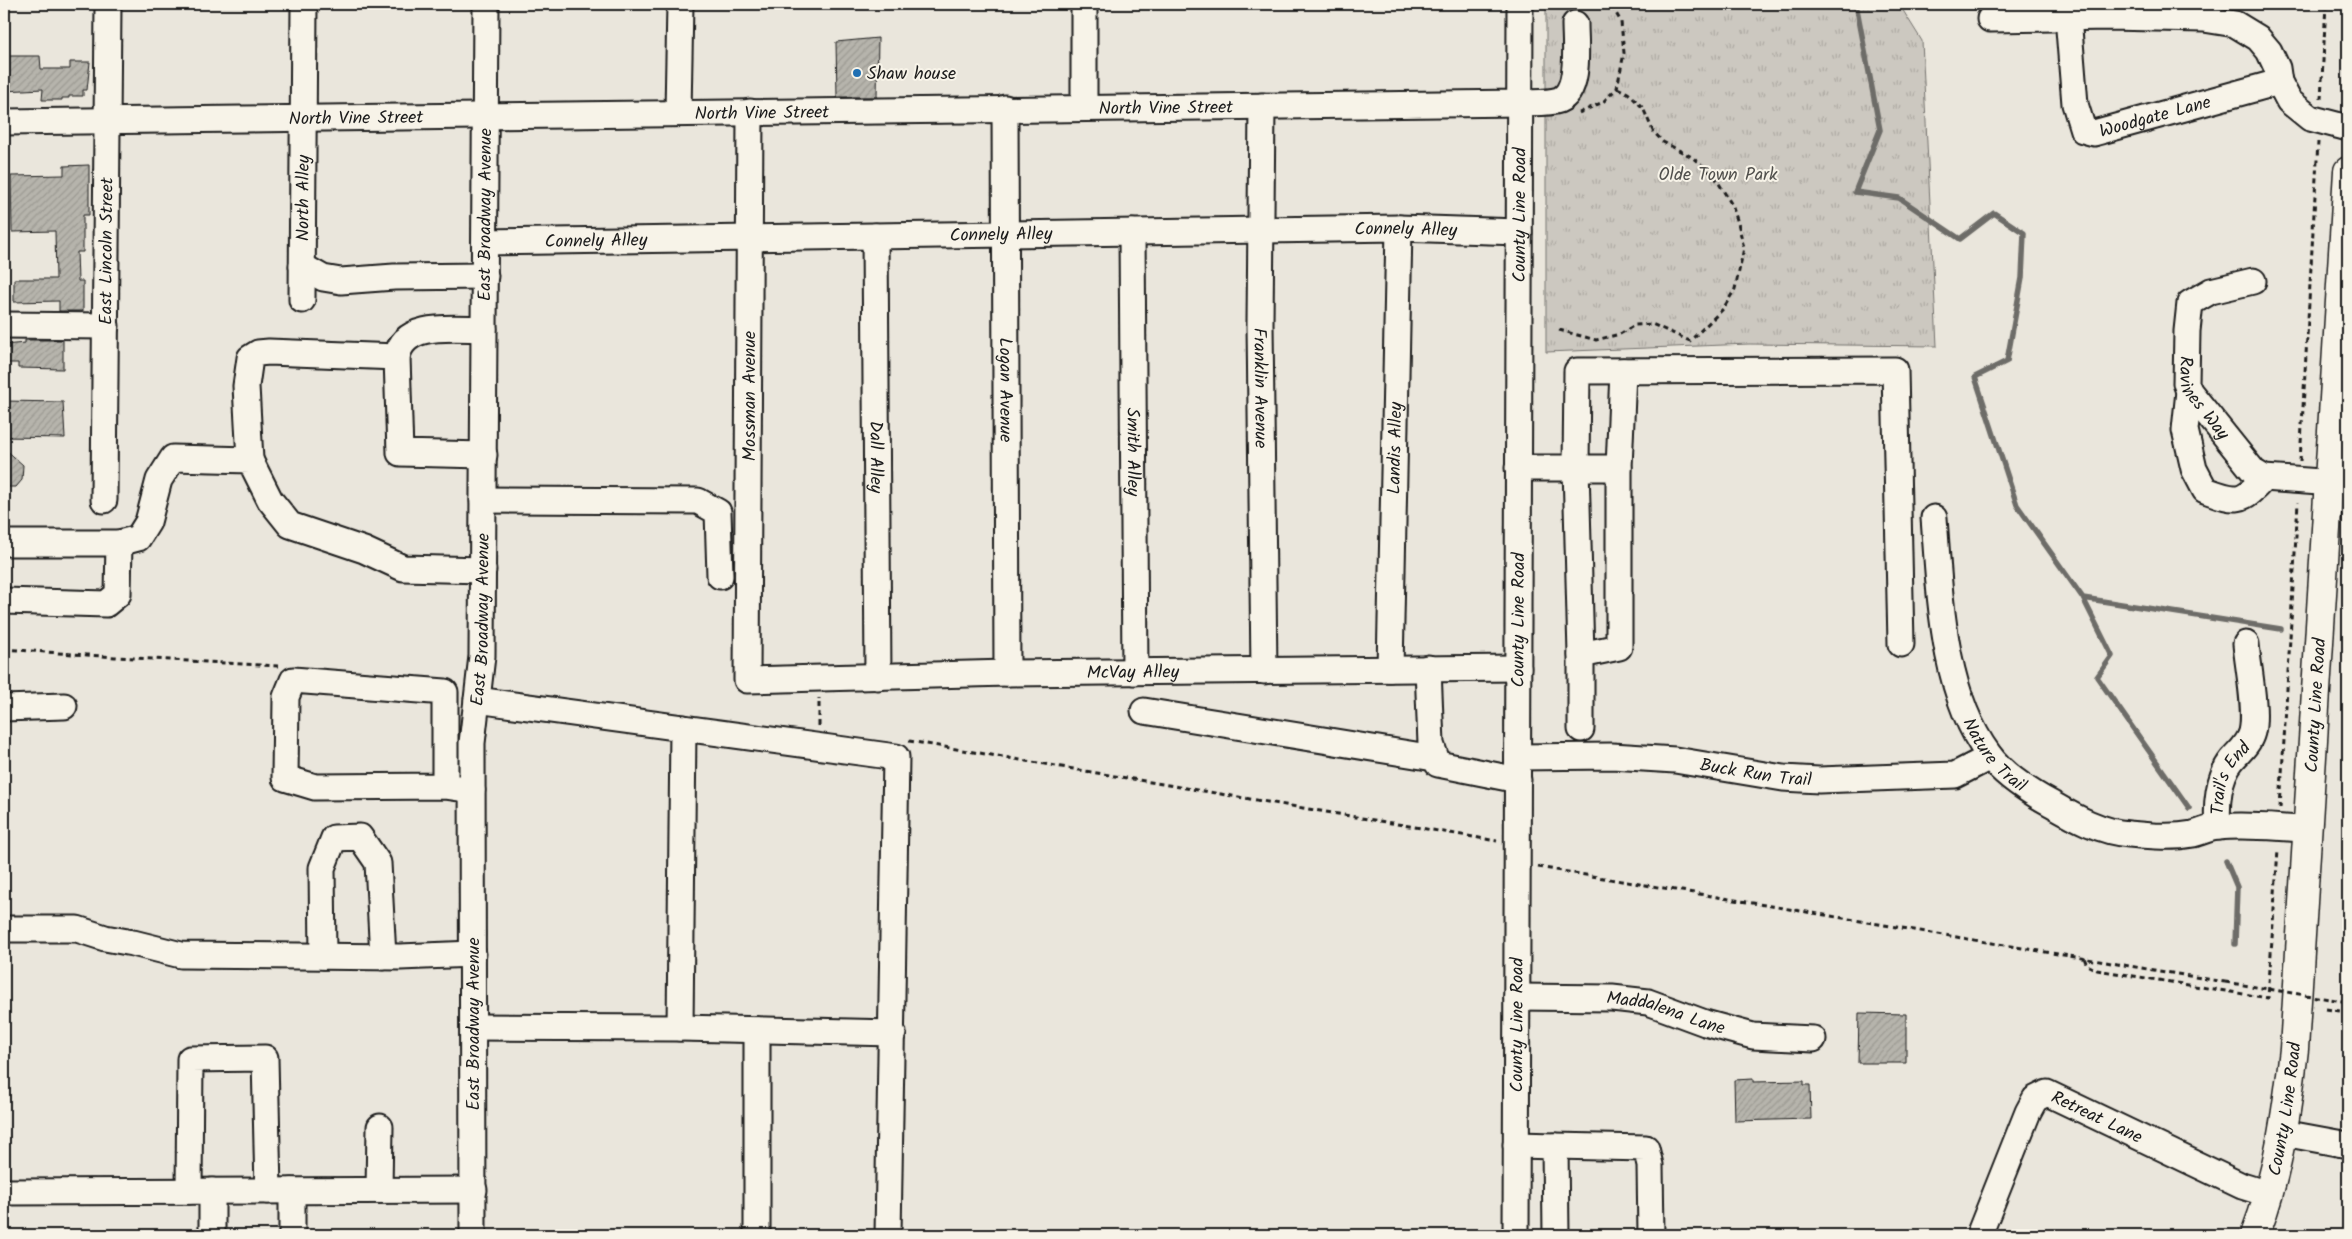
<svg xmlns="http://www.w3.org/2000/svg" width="2352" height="1239" viewBox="0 0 2352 1239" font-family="Kalam,sans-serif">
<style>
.park{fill:url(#park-tufts);stroke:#74726e}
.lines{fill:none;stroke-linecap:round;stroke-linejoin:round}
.stream{stroke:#6d6c68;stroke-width:5.5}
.building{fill:url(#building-hatch);stroke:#1c1c1c}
.minor-casing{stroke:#1c1c1c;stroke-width:29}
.major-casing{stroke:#1c1c1c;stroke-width:31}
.path{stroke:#1c1c1c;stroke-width:3;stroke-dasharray:5 4;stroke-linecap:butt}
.minor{stroke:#f7f3e8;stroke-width:25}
.major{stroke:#f7f3e8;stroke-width:28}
.path-bridge{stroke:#1c1c1c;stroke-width:3;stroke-dasharray:5 4;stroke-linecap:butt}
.poi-dot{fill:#1f6fb2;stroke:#f7f3e8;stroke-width:2}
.labels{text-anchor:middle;stroke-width:4;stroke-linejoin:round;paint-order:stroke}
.poi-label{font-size:18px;fill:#1c1c1c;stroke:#f7f3e8;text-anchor:start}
.street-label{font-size:18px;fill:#1c1c1c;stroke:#f7f3e8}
.park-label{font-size:18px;fill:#51504d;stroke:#f7f3e8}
</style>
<defs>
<pattern id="park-tufts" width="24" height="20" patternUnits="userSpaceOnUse" patternTransform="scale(1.25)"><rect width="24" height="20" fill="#ccc8c0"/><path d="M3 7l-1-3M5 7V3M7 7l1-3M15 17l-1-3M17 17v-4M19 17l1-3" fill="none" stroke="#afaba4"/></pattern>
<pattern id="building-hatch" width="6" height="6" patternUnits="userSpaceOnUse" patternTransform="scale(1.25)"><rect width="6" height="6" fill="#b6b4ac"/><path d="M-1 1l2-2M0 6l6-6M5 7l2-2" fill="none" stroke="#9c9a93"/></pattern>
</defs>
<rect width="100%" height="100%" fill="#eae6dc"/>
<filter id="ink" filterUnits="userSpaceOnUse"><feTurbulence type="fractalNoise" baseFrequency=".02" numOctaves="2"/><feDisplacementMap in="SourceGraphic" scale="10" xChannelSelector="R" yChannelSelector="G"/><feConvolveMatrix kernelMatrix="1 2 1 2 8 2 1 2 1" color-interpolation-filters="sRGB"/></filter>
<g filter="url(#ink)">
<path class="park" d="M1546 4H1899L1922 41 1937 346 1749 344 1546 352Z"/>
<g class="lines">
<path class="stream" d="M1856 4 1880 130 1855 192 1899 198 1960 239 1994 213 2024 233 2022 278 2007 361 1975 377 2017 505 2083 598 2281 629
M2083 598 2112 656 2097 677 2189 808
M2226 861 2237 887 2235 944"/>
</g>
<path class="building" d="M878 38 877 97H837L836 42Z
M4 56H40L41 69H70V62H90L87 90H83V96H69V98H62V100H42L43 89 4 91Z
M89 165V215H83V252H77L78 281H83V311H59V301L14 302V279H56L55 231 12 232 11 176 64 175V166Z
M25 340H63V369L18 368V363H4V345L25 343Z
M4 401 63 402 65 438 4 437Z
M4 448 23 465 22 480 16 487H4Z
M1859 1013 1906 1014V1063H1858Z
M1753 1079V1082L1804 1081V1085H1810L1811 1119 1735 1121 1734 1080Z"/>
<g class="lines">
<g class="minor-casing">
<g id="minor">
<path d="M1084 4V107"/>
<path id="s1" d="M2068 17 2075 104 2083 130 2094 133 2279 82"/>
<path d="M1990 19 2108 17 2204 19 2235 24 2258 38 2269 51 2277 68 2279 82 2289 101 2310 118 2348 128"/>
<path id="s2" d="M1262 106 1260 324 1264 671"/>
<path id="s3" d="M1005 108 1007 673"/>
<path d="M678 112 680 4"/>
<path id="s4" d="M750 112 747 680 1007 673 1518 668"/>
<path id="s5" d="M4 122 1520 103C1531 102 1548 104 1559 100 1581 91 1575 44 1575 24"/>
<path id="s6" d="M1132 232 1135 672"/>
<path id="s7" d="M875 236 878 677"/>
<path id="s8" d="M485 242 1399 228 1519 232"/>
<path d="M302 266 323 278 341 281 394 277 485 276"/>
<path id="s9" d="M2253 281 2211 291 2190 303 2187 331 2186 383 2189 391 2254 472 2264 478 2348 484"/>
<path id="s10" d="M302 300 304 4"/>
<path d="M4 325 106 326"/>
<path d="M2189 391 2185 430 2194 469 2205 490C2236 501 2241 504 2264 478"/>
<path d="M484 455 400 453 397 357C403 320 457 329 484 329"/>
<path d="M250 460 246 386 250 358 258 353 269 352 397 357"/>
<path d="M1518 468H1619"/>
<path id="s11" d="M104 500 108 4"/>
<path d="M483 500 698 501 718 512 720 576"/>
<path id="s12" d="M1934 518C1940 594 1942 692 1989 755 2004 776 2030 792 2052 804 2076 818 2101 832 2129 834 2151 836 2172 838 2193 834 2202 832 2210 827 2219 827 2247 824 2278 828 2306 829"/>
<path d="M4 543H119L138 538 148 522 159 480 173 458 250 460 270 500 290 525 364 550 403 568 483 570"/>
<path d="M4 601 106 604 118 594 119 543"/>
<path d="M1581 655 1576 467 1577 371 1895 370 1901 644"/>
<path d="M1428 668 1431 744 1438 764 1518 780"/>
<path id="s13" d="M1390 669 1399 228"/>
<path d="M477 700 896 757 888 1235"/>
<path d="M4 708 64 706"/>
<path d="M1144 711 1434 758"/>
<path d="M1581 729V655L1619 647V468L1623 371"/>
<path id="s14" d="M1518 757 1612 756 1675 760 1783 778 1819 780 1955 775 1990 757"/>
<path d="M445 786V692L293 680 286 697 285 778 315 787 445 786 472 790"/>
<path id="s15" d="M2218 827C2216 805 2218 777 2232 760 2240 751 2249 744 2252 732 2257 710 2248 667 2246 644"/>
<path d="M4 929H77L105 938 133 943 181 955 400 957 473 954"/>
<path d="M323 956 322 868 334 838 360 837 378 863 383 957"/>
<path id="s16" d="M1517 997 1612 998 1648 1002 1705 1023 1753 1036 1813 1039"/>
<path d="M473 1027 680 1028 893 1033"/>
<path d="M680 1028 683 728"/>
<path d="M2283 1133 2348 1145"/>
<path d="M1516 1145 1555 1146 1556 1235"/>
<path d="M1555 1146 1646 1148 1650 1165 1651 1235"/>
<path d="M379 1190 380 1127"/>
<path d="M189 1191 190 1059 265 1058 268 1191"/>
<path d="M212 1191V1235"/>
<path d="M4 1192 474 1190"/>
<path d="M292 1235V1191"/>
<path id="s17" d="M473 1235 472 743 482 656 486 4"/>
<path d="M757 1235V1030"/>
<path id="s18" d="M1516 1235 1520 4"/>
<path id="s19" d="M1979 1235 2028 1112 2035 1099 2047 1093 2242 1186 2268 1194"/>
</g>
</g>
<g class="major-casing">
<g id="major">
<path id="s20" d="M2255 1235C2278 1176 2287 1111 2294 1049L2348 171"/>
</g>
</g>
<path class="path" d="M2321 99 2326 4
M1579 113 1603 102 1617 88 1624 53 1621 22 1611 4
M1559 330 1596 340 1620 334 1635 325 1652 324 1690 341 1723 309 1735 289 1744 248 1738 223 1732 205 1715 177 1692 157 1663 142 1653 131 1643 108 1628 93 1617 88
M2300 461 2318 142
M4 649 115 657 278 666
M819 726V698
M909 741 1497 841
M2280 808 2298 502
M1538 867 2225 982
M2084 958 2087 965 2097 970 2268 998 2278 849
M2326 1009 2348 1012"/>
<use href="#minor" class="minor"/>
<use href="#major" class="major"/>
<path class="path-bridge" d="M2225 982 2348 1002"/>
</g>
</g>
<circle class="poi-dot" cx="857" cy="73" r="5"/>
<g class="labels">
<g class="poi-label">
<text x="867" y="79">Shaw house</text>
</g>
<g class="street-label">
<text dy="6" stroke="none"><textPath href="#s5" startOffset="1162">North Vine Street</textPath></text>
<text dy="6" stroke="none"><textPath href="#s5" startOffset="758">North Vine Street</textPath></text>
<text dy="6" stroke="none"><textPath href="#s1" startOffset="189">Woodgate Lane</textPath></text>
<text dy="6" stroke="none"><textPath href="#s5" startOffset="352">North Vine Street</textPath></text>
<text dy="6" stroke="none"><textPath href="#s10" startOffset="102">North Alley</textPath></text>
<text dy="6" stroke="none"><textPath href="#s17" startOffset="1021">East Broadway Avenue</textPath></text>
<text dy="6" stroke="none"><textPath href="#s18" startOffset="1020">County Line Road</textPath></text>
<text dy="6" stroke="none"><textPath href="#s8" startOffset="921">Connely Alley</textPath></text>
<text dy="6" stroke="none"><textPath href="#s8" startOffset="516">Connely Alley</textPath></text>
<text dy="6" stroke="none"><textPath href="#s8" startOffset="111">Connely Alley</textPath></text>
<text dy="6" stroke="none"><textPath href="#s11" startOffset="249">East Lincoln Street</textPath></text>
<text dy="6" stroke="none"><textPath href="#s2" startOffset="282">Franklin Avenue</textPath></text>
<text dy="6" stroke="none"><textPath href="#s3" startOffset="282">Logan Avenue</textPath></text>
<text dy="6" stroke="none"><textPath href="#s9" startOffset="168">Ravines Way</textPath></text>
<text transform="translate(749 396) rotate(-90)" y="6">Mossman Avenue</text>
<text dy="6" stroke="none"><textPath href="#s13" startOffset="221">Landis Alley</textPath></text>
<text dy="6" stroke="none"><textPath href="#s6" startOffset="220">Smith Alley</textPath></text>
<text dy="6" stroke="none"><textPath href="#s7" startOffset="221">Dall Alley</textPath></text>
<text dy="6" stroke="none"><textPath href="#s18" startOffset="615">County Line Road</textPath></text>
<text dy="6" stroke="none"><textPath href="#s17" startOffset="616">East Broadway Avenue</textPath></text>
<text dy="6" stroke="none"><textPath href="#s4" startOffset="954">McVay Alley</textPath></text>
<text dy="6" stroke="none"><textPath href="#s20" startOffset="535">County Line Road</textPath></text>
<text dy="6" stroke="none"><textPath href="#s12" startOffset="250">Nature Trail</textPath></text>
<text dy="6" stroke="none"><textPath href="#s14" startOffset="239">Buck Run Trail</textPath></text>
<text dy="6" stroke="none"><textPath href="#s15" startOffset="52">Trail's End</textPath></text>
<text dy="6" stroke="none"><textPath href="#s16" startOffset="151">Maddalena Lane</textPath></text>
<text transform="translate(473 1024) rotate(-90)" y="6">East Broadway Avenue</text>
<text dy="6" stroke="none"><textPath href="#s18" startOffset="210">County Line Road</textPath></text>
<text dy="6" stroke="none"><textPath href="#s20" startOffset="130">County Line Road</textPath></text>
<text dy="6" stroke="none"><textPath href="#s19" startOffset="216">Retreat Lane</textPath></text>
</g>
<g class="park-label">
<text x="1718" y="180">Olde Town Park</text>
</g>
</g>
<rect width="2352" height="1239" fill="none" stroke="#f7f3e8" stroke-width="20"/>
<rect x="10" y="10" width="2332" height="1219" fill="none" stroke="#1c1c1c" stroke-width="2" filter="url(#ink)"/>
</svg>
